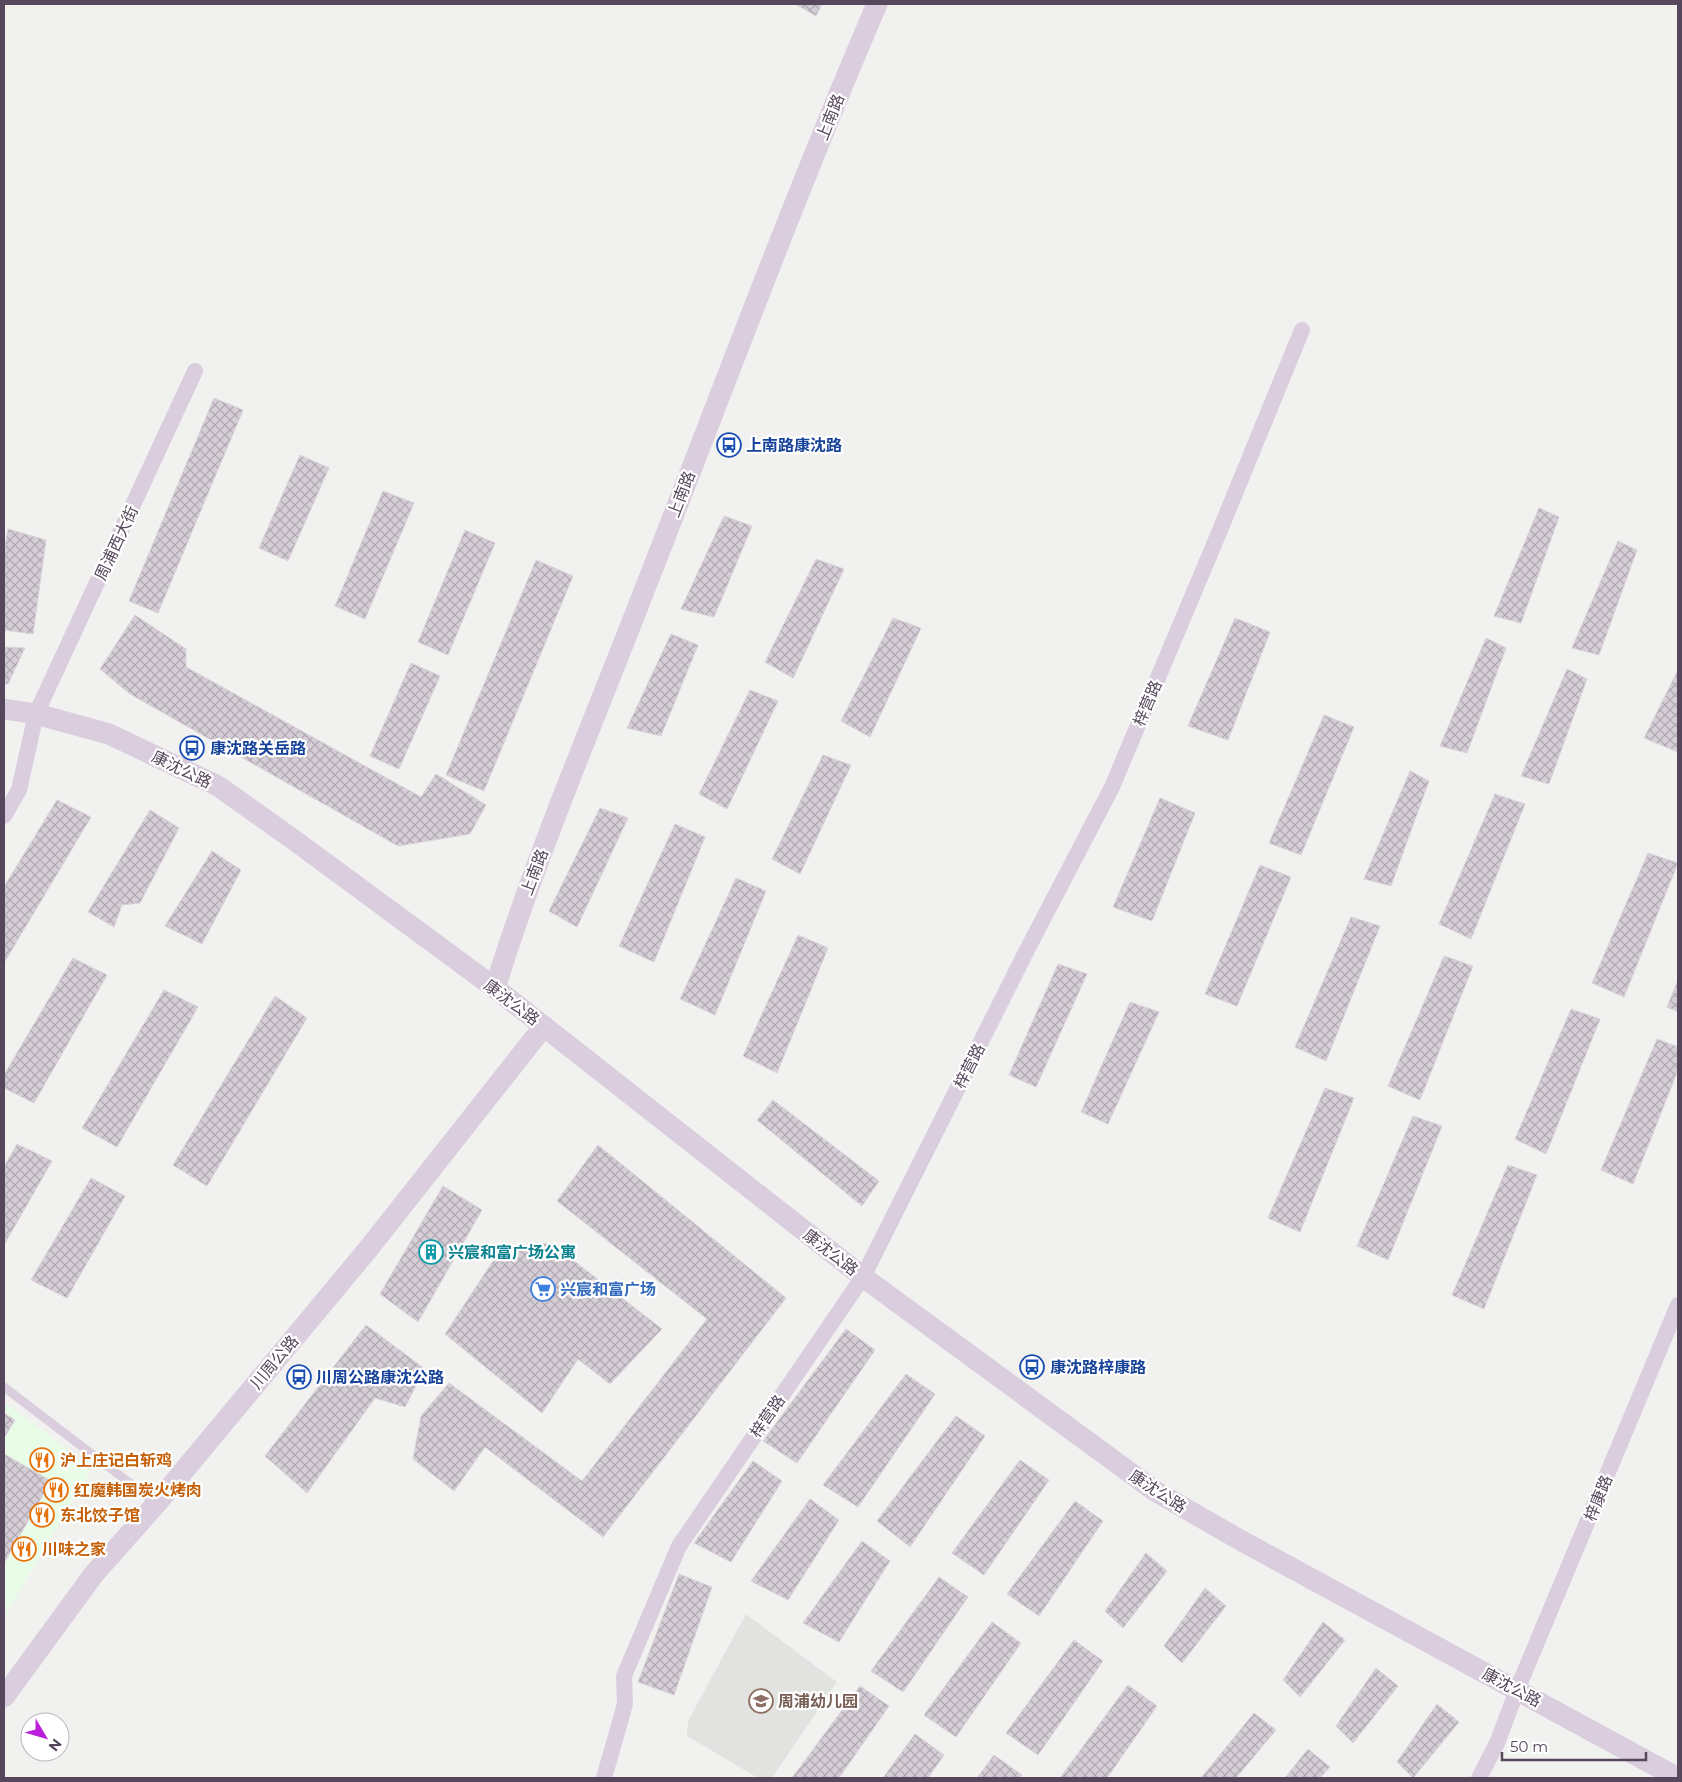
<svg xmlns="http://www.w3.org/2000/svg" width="1682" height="1782" viewBox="0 0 1682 1782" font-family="Montserrat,'Noto Sans SC',sans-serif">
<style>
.commercial{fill:#e9fce8}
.education{fill:#e2e2e1}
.building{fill:url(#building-cross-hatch);stroke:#dad3da}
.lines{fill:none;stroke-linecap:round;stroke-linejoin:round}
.service{stroke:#dacdde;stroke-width:9}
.minor{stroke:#dacdde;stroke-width:16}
.tertiary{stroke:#dacdde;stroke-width:21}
.labels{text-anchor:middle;stroke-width:4.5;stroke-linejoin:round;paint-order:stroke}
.street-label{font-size:16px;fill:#56475c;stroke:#fff}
.transit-label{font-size:16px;font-weight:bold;fill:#164399;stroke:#fff;text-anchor:start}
.culture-label{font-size:16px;font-weight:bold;fill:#0d838f;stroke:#fff;text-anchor:start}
.shop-label{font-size:16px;font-weight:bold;fill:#366cbe;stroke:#fff;text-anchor:start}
.food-label{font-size:16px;font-weight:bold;fill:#c56008;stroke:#fff;text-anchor:start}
.education-label{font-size:16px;font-weight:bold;fill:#785e54;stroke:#fff;text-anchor:start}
</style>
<defs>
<pattern id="building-cross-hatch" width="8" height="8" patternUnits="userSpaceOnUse" patternTransform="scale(1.25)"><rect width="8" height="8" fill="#d5ced6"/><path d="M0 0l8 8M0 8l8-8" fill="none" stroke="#b0a9b1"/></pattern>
</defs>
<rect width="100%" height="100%" fill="#f1f1ef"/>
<path class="commercial" d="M4 1402 92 1468 4 1618Z"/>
<path class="education" d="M746 1614 837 1682 772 1778H758L687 1736 688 1721Z"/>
<path class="building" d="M795 4H822L816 16Z
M214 398 243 410 158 613 129 601Z
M300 455 329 468 288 561 259 548Z
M383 491 414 503 365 619 335 606Z
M1539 508 1559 517 1521 623 1494 616Z
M724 516 752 526 714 617 681 609Z
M8 529 46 540 33 634 4 630V551Z
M465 530 495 543 448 655 418 642Z
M1618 541 1637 550 1599 655 1572 648Z
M816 559 844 569 793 678 765 662Z
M536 560 573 576 484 791 446 775Z
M135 615 186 649V667L421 797 436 774 486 805 470 834 398 846 130 694 100 669Z
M893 618 921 628 870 737 841 721Z
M1235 618 1270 632 1228 740 1188 726Z
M671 634 698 645 661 736 627 728Z
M1486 638 1506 648 1467 753 1440 746Z
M4 647 25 648 8 684H4Z
M411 663 440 676 399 769 370 756Z
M1567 669 1587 679 1549 784 1521 776Z
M1678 670V752L1644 738Z
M750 690 778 701 727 809 699 794Z
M1324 715 1354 727 1301 855 1269 843Z
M823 755 851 765 800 874 772 859Z
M1410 771 1429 781 1391 886 1364 879Z
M1495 794 1525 804 1471 939 1439 924Z
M1160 798 1195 813 1152 921 1113 907Z
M57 800 91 817 4 963V887Z
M600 808 628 818 577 927 549 911Z
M150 810 179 828 140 903 122 905 114 927 88 912Z
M675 824 705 837 654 962 619 946Z
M212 851 241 870 202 944 165 926Z
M1648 853 1678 863 1624 997 1592 983Z
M1260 865 1291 877 1237 1006 1205 994Z
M736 878 766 891 715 1015 680 999Z
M1351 917 1380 926 1326 1061 1295 1047Z
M798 935 828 948 777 1073 743 1056Z
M1444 956 1473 966 1420 1100 1388 1086Z
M73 958 107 975 34 1103 4 1088V1075Z
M1058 964 1087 974 1036 1087 1009 1075Z
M1678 980V1012L1667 1007Z
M164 990 198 1007 117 1147 82 1128Z
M275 996 307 1018 207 1186 173 1165Z
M1130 1002 1159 1012 1108 1124 1081 1112Z
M1571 1009 1600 1019 1546 1154 1515 1139Z
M1657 1039 1678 1047V1070L1633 1184 1601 1170Z
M1325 1088 1354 1098 1300 1232 1268 1218Z
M773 1100 879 1181 862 1206 757 1120Z
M1413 1116 1442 1126 1388 1260 1357 1246Z
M17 1144 52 1161 4 1245V1167Z
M598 1145 786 1298 603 1537 485 1447 454 1491 413 1459 421 1416 449 1383 582 1481 707 1319 557 1201Z
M1508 1165 1537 1175 1484 1309 1452 1295Z
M91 1178 125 1196 67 1298 31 1280Z
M443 1186 482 1210 418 1322 380 1294Z
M551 1243 662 1329 610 1384 578 1359 542 1413 445 1334 501 1249Z
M366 1325 425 1369 405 1407 375 1398 307 1493 265 1456Z
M846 1329 875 1350 797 1463 763 1441Z
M906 1374 935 1394 858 1507 823 1485Z
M4 1413 15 1420 4 1438Z
M956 1416 985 1436 910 1547 877 1521Z
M4 1454 51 1481 4 1563Z
M1020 1460 1049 1480 984 1575 952 1553Z
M753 1461 782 1481 731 1562 694 1543Z
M810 1499 839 1520 788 1600 751 1581Z
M1075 1501 1103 1521 1039 1616 1007 1594Z
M862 1541 890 1561 839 1642 803 1623Z
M1146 1553 1167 1571 1123 1628 1105 1611Z
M679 1574 712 1587 674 1695 638 1682Z
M939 1577 968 1597 903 1692 871 1671Z
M1205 1588 1226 1606 1182 1663 1164 1646Z
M992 1622 1021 1643 956 1737 924 1715Z
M1323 1622 1345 1640 1300 1697 1283 1680Z
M1074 1640 1103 1661 1038 1755 1006 1733Z
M1376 1668 1398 1686 1353 1743 1336 1726Z
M1128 1685 1157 1706 1107 1778H1060Z
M860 1686 889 1706 839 1778H792Z
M1437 1704 1459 1722 1413 1778 1397 1762Z
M1254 1713 1276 1730 1236 1778H1201Z
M915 1734 944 1755 928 1778H883Z
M1308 1749 1330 1767 1320 1778H1285Z
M994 1755 1022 1775 1020 1778H977Z"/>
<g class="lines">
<path class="service" d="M4 1387 156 1503"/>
<path class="minor" d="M4 816 19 790 36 714 195 371
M604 1778 625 1704 624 1676 679 1546 863 1277 1028 948 1112 787 1218 535 1302 330
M1479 1778 1497 1743 1517 1690 1678 1305"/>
<path class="tertiary" d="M4 709 36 714 109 734 218 786 294 840 495 988 863 1277 1155 1491 1240 1540 1678 1778
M495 988C537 853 593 723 644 591 721 395 794 197 877 4
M4 1697 94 1574 157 1503 369 1248 544 1026"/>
</g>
<defs>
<g id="bus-ring" transform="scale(1.25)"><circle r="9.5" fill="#fff" stroke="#1a4fb4" stroke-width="1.5"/><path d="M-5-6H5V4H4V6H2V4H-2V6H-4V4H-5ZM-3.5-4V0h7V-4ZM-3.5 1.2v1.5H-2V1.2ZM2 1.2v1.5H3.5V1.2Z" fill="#1a4fb4"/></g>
<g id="building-ring" transform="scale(1.25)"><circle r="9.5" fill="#fff" stroke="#0f9aa8" stroke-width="1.5"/><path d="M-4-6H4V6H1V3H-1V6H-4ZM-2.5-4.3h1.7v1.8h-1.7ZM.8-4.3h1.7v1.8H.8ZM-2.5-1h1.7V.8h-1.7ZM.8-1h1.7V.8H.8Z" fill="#0f9aa8"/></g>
<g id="supermarket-ring" transform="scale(1.25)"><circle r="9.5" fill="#fff" stroke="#3f7fe0" stroke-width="1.5"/><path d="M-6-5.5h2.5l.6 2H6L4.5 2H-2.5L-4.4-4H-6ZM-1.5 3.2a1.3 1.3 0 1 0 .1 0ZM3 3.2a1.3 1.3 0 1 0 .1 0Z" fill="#3f7fe0"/></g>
<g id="restaurant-ring" transform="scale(1.25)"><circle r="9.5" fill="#fff" stroke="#e8710a" stroke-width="1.5"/><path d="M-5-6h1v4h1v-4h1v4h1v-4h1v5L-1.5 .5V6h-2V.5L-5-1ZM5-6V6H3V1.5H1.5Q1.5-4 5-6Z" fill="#e8710a"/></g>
<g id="school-ring" transform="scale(1.25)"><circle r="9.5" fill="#fff" stroke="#8d6e63" stroke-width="1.5"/><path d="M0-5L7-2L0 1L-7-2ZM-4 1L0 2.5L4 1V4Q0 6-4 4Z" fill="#8d6e63"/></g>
</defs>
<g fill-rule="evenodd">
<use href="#bus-ring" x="729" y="445"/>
<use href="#bus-ring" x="192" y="748"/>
<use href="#building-ring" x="431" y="1252"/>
<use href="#supermarket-ring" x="543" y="1289"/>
<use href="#bus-ring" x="1032" y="1367"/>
<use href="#bus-ring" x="299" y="1377"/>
<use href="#restaurant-ring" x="42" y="1460"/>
<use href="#restaurant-ring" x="56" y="1490"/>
<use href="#restaurant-ring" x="42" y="1515"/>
<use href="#restaurant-ring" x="24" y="1549"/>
<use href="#school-ring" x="761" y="1701"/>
</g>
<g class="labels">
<g class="street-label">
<text transform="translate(830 117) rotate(-68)" y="6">上南路</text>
<text transform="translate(681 494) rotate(-69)" y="6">上南路</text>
<text transform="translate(116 543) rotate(-65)" y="6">周浦西大街</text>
<text transform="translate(1147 703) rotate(-67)" y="6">梓营路</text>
<text transform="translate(182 769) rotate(26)" y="6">康沈公路</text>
<text transform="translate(534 872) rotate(-69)" y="6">上南路</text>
<text transform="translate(512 1002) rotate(37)" y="6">康沈公路</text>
<text transform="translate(969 1066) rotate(-63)" y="6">梓营路</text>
<text transform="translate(831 1252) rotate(38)" y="6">康沈公路</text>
<text transform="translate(274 1362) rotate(-50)" y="6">川周公路</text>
<text transform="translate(767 1416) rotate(-55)" y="6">梓营路</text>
<text transform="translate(1158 1491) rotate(33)" y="6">康沈公路</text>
<text transform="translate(1598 1498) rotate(-68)" y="6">梓康路</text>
<text transform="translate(1512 1687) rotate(28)" y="6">康沈公路</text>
</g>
<g class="transit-label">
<text x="746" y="451">上南路康沈路</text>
<text x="210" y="754">康沈路关岳路</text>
<text x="1050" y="1373">康沈路梓康路</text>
<text x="316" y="1383">川周公路康沈公路</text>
</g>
<g class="culture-label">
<text x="448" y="1258">兴宸和富广场公寓</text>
</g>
<g class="shop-label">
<text x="560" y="1295">兴宸和富广场</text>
</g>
<g class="food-label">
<text x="60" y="1466">沪上庄记白斩鸡</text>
<text x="74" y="1496">红魔韩国炭火烤肉</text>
<text x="60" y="1521">东北饺子馆</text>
<text x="42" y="1555">川味之家</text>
</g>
<g class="education-label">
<text x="778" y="1707">周浦幼儿园</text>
</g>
</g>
<rect width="1682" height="1782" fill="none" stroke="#56475c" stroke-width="10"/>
<g transform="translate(45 1737) rotate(128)"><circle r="24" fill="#ffffff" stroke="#bbb5be"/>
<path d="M0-4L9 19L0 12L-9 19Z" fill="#bb1ddd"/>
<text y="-8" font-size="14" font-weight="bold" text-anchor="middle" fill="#56475c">N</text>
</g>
<path d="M1502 1752v8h144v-8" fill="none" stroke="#56475c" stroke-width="2.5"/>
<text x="1510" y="1752" font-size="15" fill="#56475c" stroke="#ffffff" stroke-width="4" paint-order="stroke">50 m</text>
</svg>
